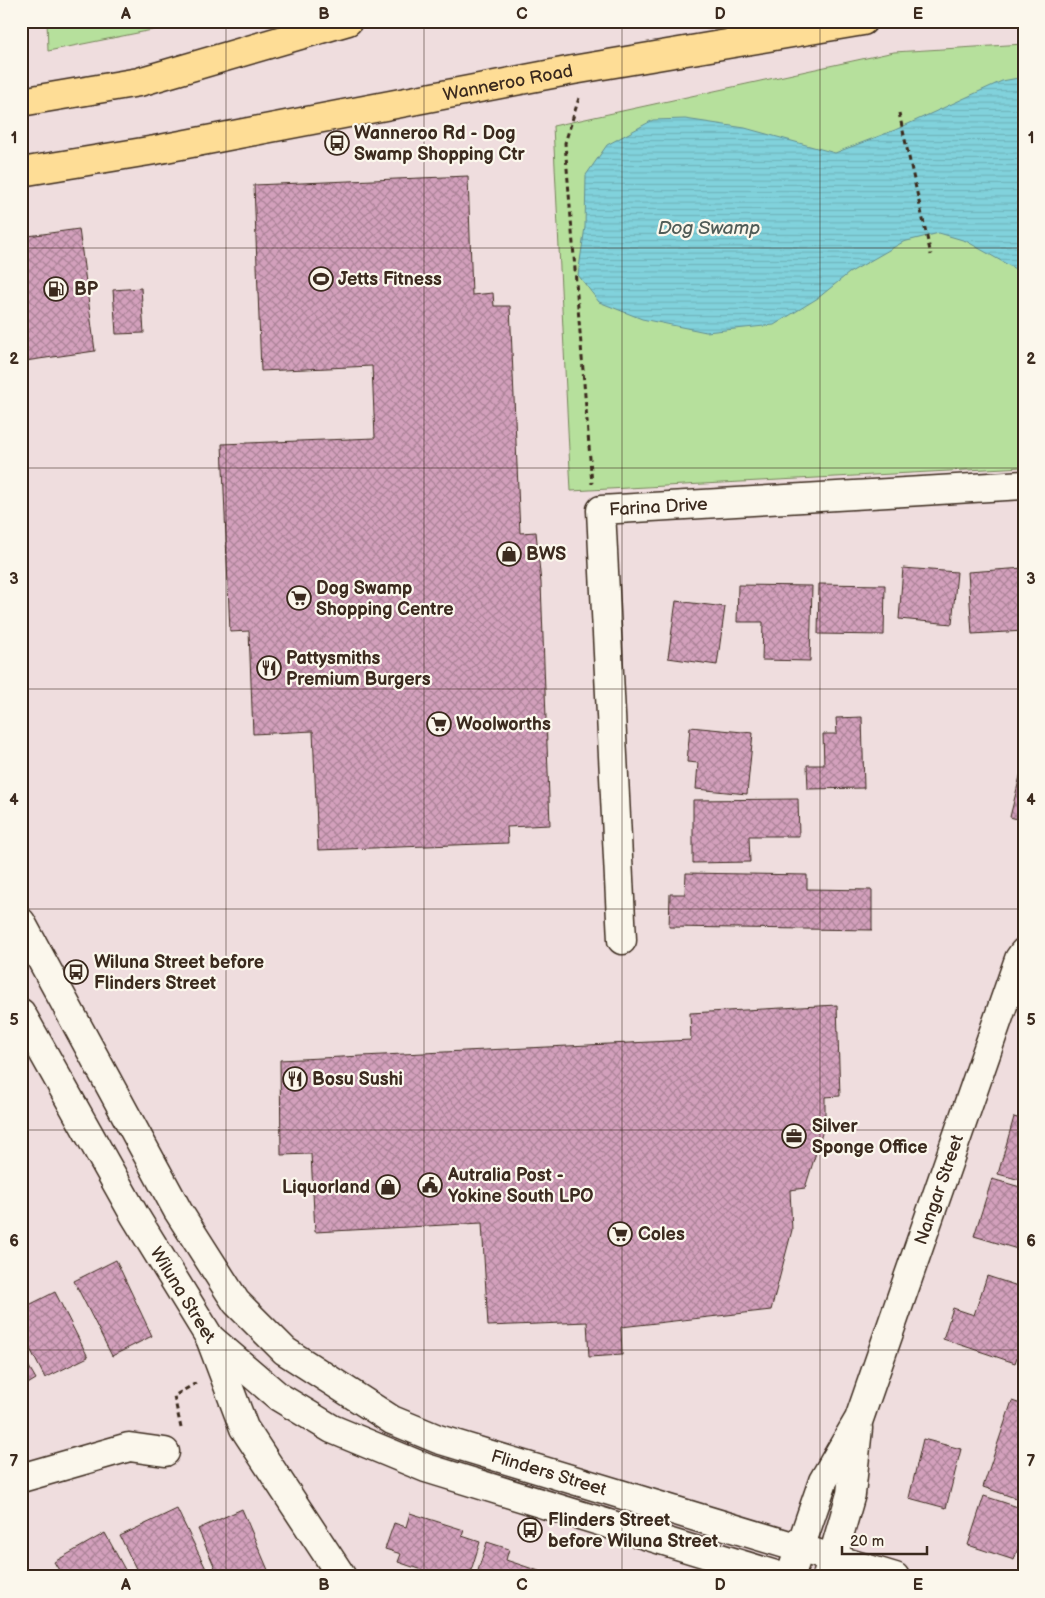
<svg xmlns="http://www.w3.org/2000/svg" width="1045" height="1598" viewBox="0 0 1045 1598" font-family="'Balsamiq Sans',sans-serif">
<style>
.park{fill:#b6e09c;stroke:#78855d}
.water{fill:url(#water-rules);stroke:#658f90}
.building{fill:url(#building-cross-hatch);stroke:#3b2a1e}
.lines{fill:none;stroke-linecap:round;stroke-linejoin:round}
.minor-casing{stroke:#3b2a1e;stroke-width:31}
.secondary-casing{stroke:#3b2a1e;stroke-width:31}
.trunk-casing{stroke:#3b2a1e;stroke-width:31}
.path{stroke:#3b2a1e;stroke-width:3;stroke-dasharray:5 4;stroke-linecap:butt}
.minor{stroke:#fbf7ec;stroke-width:28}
.secondary{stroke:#fbf7ec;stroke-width:28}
.trunk{stroke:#fedd96;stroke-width:28}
.grid{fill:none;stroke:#3b2a1e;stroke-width:1;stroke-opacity:0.55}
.labels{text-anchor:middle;stroke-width:4.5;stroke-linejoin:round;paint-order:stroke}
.street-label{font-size:18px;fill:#3b2a1e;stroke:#fbf7ec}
.poi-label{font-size:18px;font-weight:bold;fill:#3b2a1e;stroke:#fbf7ec;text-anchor:start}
.water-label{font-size:19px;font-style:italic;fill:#505c57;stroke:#fbf7ec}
.neatline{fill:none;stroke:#3b2a1e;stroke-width:2}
.grid-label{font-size:16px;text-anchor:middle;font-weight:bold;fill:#3b2a1e}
</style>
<defs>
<pattern id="water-rules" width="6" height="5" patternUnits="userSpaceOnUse" patternTransform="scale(1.25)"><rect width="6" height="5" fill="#81d2dc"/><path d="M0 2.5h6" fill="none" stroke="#70b4bc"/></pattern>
<pattern id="building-cross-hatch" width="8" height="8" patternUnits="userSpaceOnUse" patternTransform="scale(1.25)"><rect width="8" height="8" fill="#d3a0bc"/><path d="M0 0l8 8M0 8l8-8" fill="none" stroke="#ac8398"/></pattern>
</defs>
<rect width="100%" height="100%" fill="#efddde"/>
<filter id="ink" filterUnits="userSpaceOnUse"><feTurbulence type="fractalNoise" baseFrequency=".02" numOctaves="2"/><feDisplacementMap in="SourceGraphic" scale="10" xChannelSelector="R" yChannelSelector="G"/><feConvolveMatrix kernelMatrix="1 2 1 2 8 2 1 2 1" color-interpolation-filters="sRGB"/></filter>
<g filter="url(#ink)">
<path class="park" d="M47 21H197L48 51Z
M1024 44V467L571 491 553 126 894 52Z"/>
<path class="water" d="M1024 77V274L966 241 939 233 903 242 849 273 818 298 774 325 706 332 642 319 599 302 578 275 585 227 586 175 607 145 653 120 685 119 745 128 835 153 895 130 1002 81Z"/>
<path class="building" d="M468 176 472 295 493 293 494 306H510L520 533 536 532 541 583 550 825 507 827 508 843 318 850 313 731 253 734 249 631 230 632 222 444 375 438 372 366 261 371 254 185Z
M79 229 95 351 25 361 21 330V237Z
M141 288 144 333 116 334 113 290Z
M903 568 957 572 952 624 899 619Z
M1024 568V631L972 634 968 572Z
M819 584 885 585 884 635 818 634Z
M738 585 812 586 810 661 762 660 763 622H737Z
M676 601 725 607 717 665 668 658Z
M862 717 864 788 808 789 807 765H824L823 734H837L836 718Z
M690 727 753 733 747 794 696 789 698 763 687 762Z
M1024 760V821L1010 817Z
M798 799 799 836H749L750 862 693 863V800Z
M686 873 807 875V889L872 890V930L669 927 670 894H685Z
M837 1005 840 1096 825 1097V1124L805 1188 790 1190 792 1230 771 1310 621 1327 622 1355 589 1357 587 1322 488 1326 482 1223 315 1232 311 1154 281 1155 280 1060 691 1040 690 1013Z
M1014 1117 1024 1120V1181L998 1174Z
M21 1171 26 1180 21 1183Z
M992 1179 1024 1188V1251L974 1236Z
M116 1260 152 1336 112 1356 74 1281Z
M987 1276 1024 1288V1337L1015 1363 943 1339 953 1308 974 1315Z
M55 1292 88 1357 45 1378 21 1331V1309Z
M21 1353 36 1379 21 1388Z
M1012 1401 1024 1405V1501L983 1487Z
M923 1439 961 1449 946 1508 909 1498Z
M984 1496 1024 1509V1529L1014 1560 968 1545Z
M177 1509 210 1577H140L120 1536Z
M242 1509 271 1577H219L198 1529Z
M410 1513 464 1530 462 1536 480 1542 469 1577H442L398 1562 401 1554 385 1549 394 1523 406 1527Z
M105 1533 129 1577H63L54 1562Z
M487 1542 509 1549 506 1560 539 1571 537 1577H476Z"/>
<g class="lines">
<g class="minor-casing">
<g id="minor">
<path id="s1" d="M622 940 601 510 1024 485"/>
<path d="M210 1338 244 1428 342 1577"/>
<path d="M21 1478 129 1447 165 1452"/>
<path id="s2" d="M790 1577 823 1481 859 1419 1019 959 1024 952"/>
<path d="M827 1577 851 1494 858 1428"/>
</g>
</g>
<g class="secondary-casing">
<g id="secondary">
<path id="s3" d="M21 922 178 1211 236 1302 285 1351 392 1420 438 1439 895 1577"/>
<path id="s4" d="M21 1013 135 1216 210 1338 279 1397 332 1429 426 1468 782 1577"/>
</g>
</g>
<g class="trunk-casing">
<g id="trunk">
<path d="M21 102 139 82 348 21"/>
<path id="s5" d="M21 172 155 150 573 70 863 21"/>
</g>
</g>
<path class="path" d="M579 98 565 143 592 484
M899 113 931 255
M181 1428 174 1396 196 1383"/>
<use href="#minor" class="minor"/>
<use href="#secondary" class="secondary"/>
<use href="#trunk" class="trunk"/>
</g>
</g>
<path class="grid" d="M226 21V1577M424 21V1577M622 21V1577M820 21V1577M21 248H1024M21 468H1024M21 689H1024M21 909H1024M21 1130H1024M21 1350H1024"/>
<defs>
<g id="bus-ring" transform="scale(1.25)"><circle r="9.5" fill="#fbf7ec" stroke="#3b2a1e" stroke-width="1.5"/><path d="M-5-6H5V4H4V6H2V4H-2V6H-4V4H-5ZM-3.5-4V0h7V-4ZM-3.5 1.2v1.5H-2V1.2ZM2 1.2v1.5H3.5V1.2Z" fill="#3b2a1e"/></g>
<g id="stadium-ring" transform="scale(1.25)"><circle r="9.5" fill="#fbf7ec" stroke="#3b2a1e" stroke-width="1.5"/><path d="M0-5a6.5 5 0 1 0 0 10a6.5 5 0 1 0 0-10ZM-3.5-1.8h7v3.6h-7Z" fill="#3b2a1e"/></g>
<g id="fuel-ring" transform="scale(1.25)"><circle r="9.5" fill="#fbf7ec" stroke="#3b2a1e" stroke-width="1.5"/><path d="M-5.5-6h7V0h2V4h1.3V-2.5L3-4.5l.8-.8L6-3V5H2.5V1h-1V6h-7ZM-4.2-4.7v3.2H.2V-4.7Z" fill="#3b2a1e"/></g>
<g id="shop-ring" transform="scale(1.25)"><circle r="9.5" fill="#fbf7ec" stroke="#3b2a1e" stroke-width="1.5"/><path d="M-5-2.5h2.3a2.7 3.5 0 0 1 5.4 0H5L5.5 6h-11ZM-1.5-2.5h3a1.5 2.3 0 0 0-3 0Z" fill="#3b2a1e"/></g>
<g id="supermarket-ring" transform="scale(1.25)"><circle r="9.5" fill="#fbf7ec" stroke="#3b2a1e" stroke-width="1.5"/><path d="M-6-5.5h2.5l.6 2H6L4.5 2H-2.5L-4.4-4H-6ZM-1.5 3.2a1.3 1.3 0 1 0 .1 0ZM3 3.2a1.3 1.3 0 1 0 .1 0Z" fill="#3b2a1e"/></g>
<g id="restaurant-ring" transform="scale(1.25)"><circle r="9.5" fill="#fbf7ec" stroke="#3b2a1e" stroke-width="1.5"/><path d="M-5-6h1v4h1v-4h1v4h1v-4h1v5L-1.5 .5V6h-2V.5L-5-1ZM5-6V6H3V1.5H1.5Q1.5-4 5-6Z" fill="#3b2a1e"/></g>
<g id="office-ring" transform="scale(1.25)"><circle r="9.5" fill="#fbf7ec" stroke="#3b2a1e" stroke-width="1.5"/><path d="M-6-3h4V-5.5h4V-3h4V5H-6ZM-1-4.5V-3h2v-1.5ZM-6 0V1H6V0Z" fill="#3b2a1e"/></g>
<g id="civic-ring" transform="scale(1.25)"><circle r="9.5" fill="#fbf7ec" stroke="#3b2a1e" stroke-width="1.5"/><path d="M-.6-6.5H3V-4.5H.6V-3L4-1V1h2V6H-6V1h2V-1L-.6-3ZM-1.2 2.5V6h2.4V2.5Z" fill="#3b2a1e"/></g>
</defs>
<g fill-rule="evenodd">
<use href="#bus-ring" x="337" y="143"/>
<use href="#stadium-ring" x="321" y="279"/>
<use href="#fuel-ring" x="56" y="289"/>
<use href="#shop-ring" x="509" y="554"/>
<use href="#supermarket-ring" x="299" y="598"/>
<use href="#restaurant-ring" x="269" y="668"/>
<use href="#supermarket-ring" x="439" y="724"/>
<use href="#bus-ring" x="76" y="972"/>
<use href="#restaurant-ring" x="295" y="1079"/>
<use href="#office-ring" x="794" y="1136"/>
<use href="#civic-ring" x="430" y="1185"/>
<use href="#shop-ring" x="388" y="1187"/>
<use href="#supermarket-ring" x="620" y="1234"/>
<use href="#bus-ring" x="530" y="1530"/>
</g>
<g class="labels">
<g class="street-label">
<text dy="6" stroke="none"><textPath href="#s5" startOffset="495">Wanneroo Road</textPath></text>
<text dy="6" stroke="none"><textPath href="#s1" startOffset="488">Farina Drive</textPath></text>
<text dy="6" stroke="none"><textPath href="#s2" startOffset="416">Nangar Street</textPath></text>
<text dy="6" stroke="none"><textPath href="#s4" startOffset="325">Wiluna Street</textPath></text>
<text dy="6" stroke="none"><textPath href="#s3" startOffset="799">Flinders Street</textPath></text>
</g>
<g class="poi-label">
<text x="354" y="139">Wanneroo Rd - Dog<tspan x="354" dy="21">Swamp Shopping Ctr</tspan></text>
<text x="338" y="285">Jetts Fitness</text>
<text x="74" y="295">BP</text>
<text x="526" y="560">BWS</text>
<text x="316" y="594">Dog Swamp<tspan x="316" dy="21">Shopping Centre</tspan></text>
<text x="286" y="664">Pattysmiths<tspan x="286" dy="21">Premium Burgers</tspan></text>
<text x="456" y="730">Woolworths</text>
<text x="94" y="968">Wiluna Street before<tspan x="94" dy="21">Flinders Street</tspan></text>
<text x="312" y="1085">Bosu Sushi</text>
<text x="812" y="1132">Silver<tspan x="812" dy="21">Sponge Office</tspan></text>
<text x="448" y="1181">Autralia Post -<tspan x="448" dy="21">Yokine South LPO</tspan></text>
<text x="370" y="1193" text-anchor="end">Liquorland</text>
<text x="638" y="1240">Coles</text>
<text x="548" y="1526">Flinders Street<tspan x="548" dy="21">before Wiluna Street</tspan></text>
</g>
<g class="water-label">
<text x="709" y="234">Dog Swamp</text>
</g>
</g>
<rect width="1045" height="1598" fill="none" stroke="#fbf7ec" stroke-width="55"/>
<path d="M842 1546v8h85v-8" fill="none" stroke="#3b2a1e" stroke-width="2.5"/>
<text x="850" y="1546" font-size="15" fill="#3b2a1e" stroke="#fbf7ec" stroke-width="4" paint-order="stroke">20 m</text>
<rect x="28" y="28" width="990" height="1542" class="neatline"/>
<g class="grid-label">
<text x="126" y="19">A</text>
<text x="324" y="19">B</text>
<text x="522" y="19">C</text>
<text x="720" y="19">D</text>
<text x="918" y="19">E</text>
<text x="14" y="143">1</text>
<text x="1031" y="143">1</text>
<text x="14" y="364">2</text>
<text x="1031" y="364">2</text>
<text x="14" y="584">3</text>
<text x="1031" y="584">3</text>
<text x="14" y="805">4</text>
<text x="1031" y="805">4</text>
<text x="14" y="1025">5</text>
<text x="1031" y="1025">5</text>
<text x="14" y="1246">6</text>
<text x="1031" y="1246">6</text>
<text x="14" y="1466">7</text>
<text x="1031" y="1466">7</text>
<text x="126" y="1590">A</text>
<text x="324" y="1590">B</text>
<text x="522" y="1590">C</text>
<text x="720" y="1590">D</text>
<text x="918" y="1590">E</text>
</g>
</svg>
